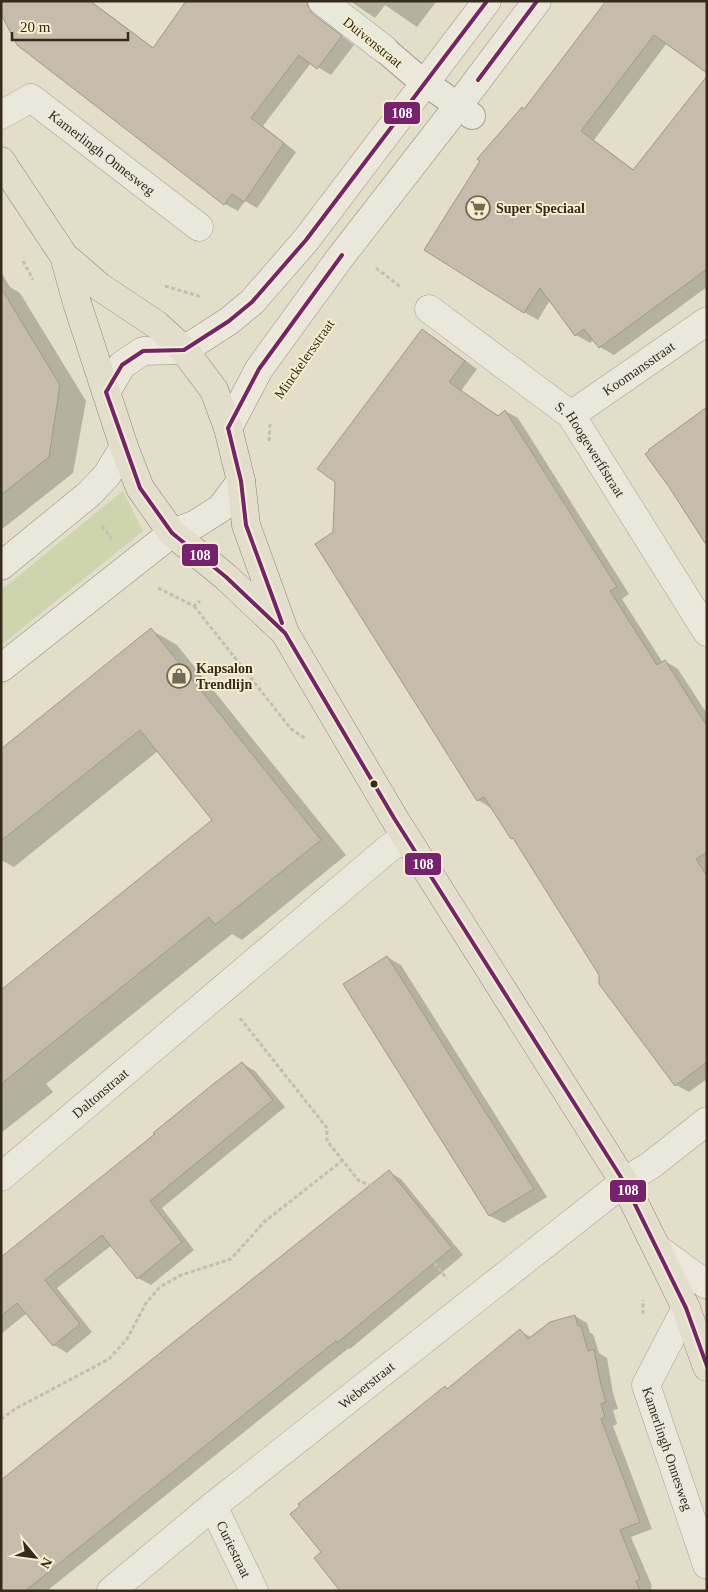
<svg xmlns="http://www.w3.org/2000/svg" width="708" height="1592" viewBox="0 0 708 1592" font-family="'Times New Roman',serif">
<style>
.green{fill:#ced4ac}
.shadow{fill:#0003}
.building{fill:#c6bcab;stroke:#a2998a}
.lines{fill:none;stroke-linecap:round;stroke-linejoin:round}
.pedestrian-casing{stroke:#a7a293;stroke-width:28}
.minor-casing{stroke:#a7a293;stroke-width:29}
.secondary-casing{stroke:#979283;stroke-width:29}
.primary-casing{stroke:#8c887a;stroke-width:29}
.path{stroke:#c2bfb2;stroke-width:3;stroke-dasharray:4 2.5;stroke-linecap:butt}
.pedestrian{stroke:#eae7db;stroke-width:26}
.minor{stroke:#eae7db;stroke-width:28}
.secondary{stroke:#eae7db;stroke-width:28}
.primary{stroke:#e2decc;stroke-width:28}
.bus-1-casing{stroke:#f5eece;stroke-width:8}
.bus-1{stroke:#77216f;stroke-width:4}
.bus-dot{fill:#352b1c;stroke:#f5eece;stroke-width:2}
.labels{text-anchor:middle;stroke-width:4;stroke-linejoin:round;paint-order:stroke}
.street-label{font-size:14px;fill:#352b1c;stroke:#f5eece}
.poi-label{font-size:14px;font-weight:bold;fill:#352b1c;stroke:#f5eece;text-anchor:start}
.line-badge{stroke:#f5eece;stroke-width:2}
.badge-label{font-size:14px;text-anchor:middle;font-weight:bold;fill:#fff}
</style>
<rect width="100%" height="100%" fill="#e2deca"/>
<path class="green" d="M123 491 143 531 1 645V590Z"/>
<path class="shadow" d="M1 1H91L155 49 316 17 328 25 354 45 331 75 311 63 263 126 296 152 257 208 245 201 238 211 225 204Z
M350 1H434L436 2 417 27 385 5 375 18Z
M608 1 667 43 594 140 634 170 707 78V287L614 355 600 347 594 340 590 343 576 335 550 300 538 320 524 312V110Z
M1 272 10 287 20 293 86 401 73 473 1 530Z
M423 331 435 338 477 369 461 391 499 416 505 411 518 418 629 594 622 599 663 663 665 661 678 669 707 714V1079L689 1092 676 1085 601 975 517 841 512 838 491 808 478 800 334 533Z
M151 630 177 645 346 855 242 940 232 934 46 1084 53 1092 1 1133V992L214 820 158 751 14 867 1 860V751Z
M387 957 401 965 547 1197 504 1223 490 1216 345 984Z
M242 1063 255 1071 285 1107 162 1208 194 1250 151 1285 138 1278 112 1245 57 1288 92 1332 67 1353 54 1345 27 1313 1 1334V1258Z
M389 1172 401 1179 463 1255 350 1349 349 1348 321 1370 47 1591H1Z
M575 1316 587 1323 590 1333 593 1334 599 1353 607 1358 613 1393 618 1409 613 1410 617 1424 613 1426 652 1529 631 1537 652 1586 651 1587 652 1591H499L323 1552 445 1388 448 1389 520 1331 531 1337Z"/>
<path class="building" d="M1 1H90L153 48 186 1H307L308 7 312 13 342 36 317 69 299 55 251 118 284 143 244 202 232 194 224 205 17 45 1 14Z
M606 1H707V73L654 35 581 131 633 170 707 76V269L599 348 584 329 575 336 540 288 524 313 424 250 480 161 477 159 522 107 524 109Z
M1 288 60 385 49 457 1 495Z
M422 329 465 361 449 382 498 416 505 410 617 587 610 591 657 665 665 660 707 726V852L696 859 707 876V1062L675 1086 599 984V975L513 838 511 839 484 797 477 801 315 544 333 532 335 482 317 469Z
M707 407V546L669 487 645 454 649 451 648 450Z
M151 628 321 840 215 925 209 917 1 1084V990L212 820 140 730 1 841V749Z
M387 956 534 1189 489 1216 343 984Z
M242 1062 273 1100 150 1201 182 1242 137 1279 102 1235 45 1280 80 1324 53 1346 17 1303 1 1316V1257L155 1134 153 1133 212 1085Z
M389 1170 452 1248 337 1343 336 1341 308 1363 25 1591H1V1480Z
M575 1315 578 1326H581L588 1351 594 1349 601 1385 606 1402 601 1404 605 1417 601 1419 640 1522 620 1530 640 1579 636 1581 640 1591H340L314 1558 321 1552 290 1514 300 1506 298 1504 445 1386 447 1389 520 1329 528 1339 550 1322Z"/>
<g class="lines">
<g class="pedestrian-casing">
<path id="pedestrian" d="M384 49 412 73 472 116"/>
</g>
<g class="minor-casing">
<g id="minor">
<path d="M322 1 384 49"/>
<path id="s1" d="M1 115 31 98 199 227"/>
<path id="s2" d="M429 309 571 415 707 632"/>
<path id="s3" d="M571 415 707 321"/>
<path id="s4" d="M1 1177 388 849 406 837"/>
<path d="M658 1249 707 1285"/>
<path id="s5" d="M686 1308 646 1385 707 1565"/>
<path id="s6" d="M213 1506 254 1591"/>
<path id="s7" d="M111 1591 213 1506 624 1182 651 1165 707 1121"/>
</g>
</g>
<g class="secondary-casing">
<path id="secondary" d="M106 392 122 365 143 351 184 350 229 321 252 302 306 240 487 1
M228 428 259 369 339 259 458 106 537 1
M1 566 89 494 107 475 124 447
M1 668 172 533 196 524 221 508 241 481"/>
</g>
<g class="primary-casing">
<path id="primary" d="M1 161 64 256 100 287 157 325 184 350 214 390 228 428 241 481 246 525 285 633 394 818 624 1182 686 1308 707 1367
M64 256 77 303 124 447 140 488 172 533 226 577 282 630"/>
</g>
<path class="path" d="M23 261 33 280
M376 268 402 288
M165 286 202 297
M269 441 270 424
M102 526 112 539
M158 588 194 606 200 601
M194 606 291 729 306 739
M240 1018 327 1128V1141L359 1181 376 1187 447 1279
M643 1314V1300
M1 1419 15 1409 109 1359 127 1339 146 1303 160 1287 181 1275 231 1259 264 1222 343 1160"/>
<use href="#pedestrian" class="pedestrian"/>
<use href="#minor" class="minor"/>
<use href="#secondary" class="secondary"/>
<use href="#primary" class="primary"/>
<g class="bus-1-casing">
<path id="bus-1" d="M478 80 537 1
M106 392 140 488 172 533 226 577 285 633 394 818 624 1182 686 1308 707 1366
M106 392 122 365 143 351 184 350 229 321 252 302 306 240 487 1
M228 428 241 481 246 525 282 623
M228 428 259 369 342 255"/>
</g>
<use href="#bus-1" class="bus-1"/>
</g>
<defs>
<g id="supermarket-ring" transform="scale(1.25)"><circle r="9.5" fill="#f5eece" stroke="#726a59" stroke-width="1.5"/><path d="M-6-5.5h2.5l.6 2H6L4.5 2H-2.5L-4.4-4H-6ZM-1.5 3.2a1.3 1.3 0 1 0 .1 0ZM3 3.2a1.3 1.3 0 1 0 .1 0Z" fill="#726a59"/></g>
<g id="shop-ring" transform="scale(1.25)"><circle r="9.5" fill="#f5eece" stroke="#726a59" stroke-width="1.5"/><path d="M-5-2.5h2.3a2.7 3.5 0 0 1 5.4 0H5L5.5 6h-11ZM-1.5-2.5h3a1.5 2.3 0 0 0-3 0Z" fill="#726a59"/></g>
</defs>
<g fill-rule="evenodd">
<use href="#supermarket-ring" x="478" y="208"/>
<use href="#shop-ring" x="179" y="676"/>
</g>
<circle class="bus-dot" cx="374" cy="784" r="4.5"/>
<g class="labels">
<g class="street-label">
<text transform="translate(373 42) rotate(39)" y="5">Duivenstraat</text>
<text dy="5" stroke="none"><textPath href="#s1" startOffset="124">Kamerlingh Onnesweg</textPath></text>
<text transform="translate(304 359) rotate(-55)" y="5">Minckelersstraat</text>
<text dy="5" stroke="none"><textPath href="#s3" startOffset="82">Koomansstraat</textPath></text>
<text dy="5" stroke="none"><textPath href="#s2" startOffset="216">S. Hoogewerffstraat</textPath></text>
<text dy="5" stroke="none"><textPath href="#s4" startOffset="130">Daltonstraat</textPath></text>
<text dy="5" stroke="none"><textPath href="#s7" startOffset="328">Weberstraat</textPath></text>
<text dy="5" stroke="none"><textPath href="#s5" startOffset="154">Kamerlingh Onnesweg</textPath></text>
<text dy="5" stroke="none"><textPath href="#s6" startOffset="48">Curiestraat</textPath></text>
</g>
<g class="poi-label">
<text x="496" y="213">Super Speciaal</text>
<text x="196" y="673">Kapsalon<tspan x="196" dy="16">Trendlijn</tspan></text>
</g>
</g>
<g class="line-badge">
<rect x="383" y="101" width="38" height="24" rx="5" fill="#77216f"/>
<rect x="181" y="543" width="38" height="24" rx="5" fill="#77216f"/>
<rect x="404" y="852" width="38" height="24" rx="5" fill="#77216f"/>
<rect x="609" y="1179" width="38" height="24" rx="5" fill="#77216f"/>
</g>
<g class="badge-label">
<text x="402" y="118">108</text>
<text x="200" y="560">108</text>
<text x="423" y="869">108</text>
<text x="628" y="1195">108</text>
</g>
<rect width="708" height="1592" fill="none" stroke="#352b1c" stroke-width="5"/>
<g transform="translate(35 1557) rotate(119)" stroke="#f5eece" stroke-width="4" paint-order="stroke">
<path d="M0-4L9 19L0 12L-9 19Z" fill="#352b1c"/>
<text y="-8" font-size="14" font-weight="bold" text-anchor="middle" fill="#352b1c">N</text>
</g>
<path d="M12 32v8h116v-8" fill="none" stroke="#352b1c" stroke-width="2.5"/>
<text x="20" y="32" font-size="15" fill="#352b1c" stroke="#f5eece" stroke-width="4" paint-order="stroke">20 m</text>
</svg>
